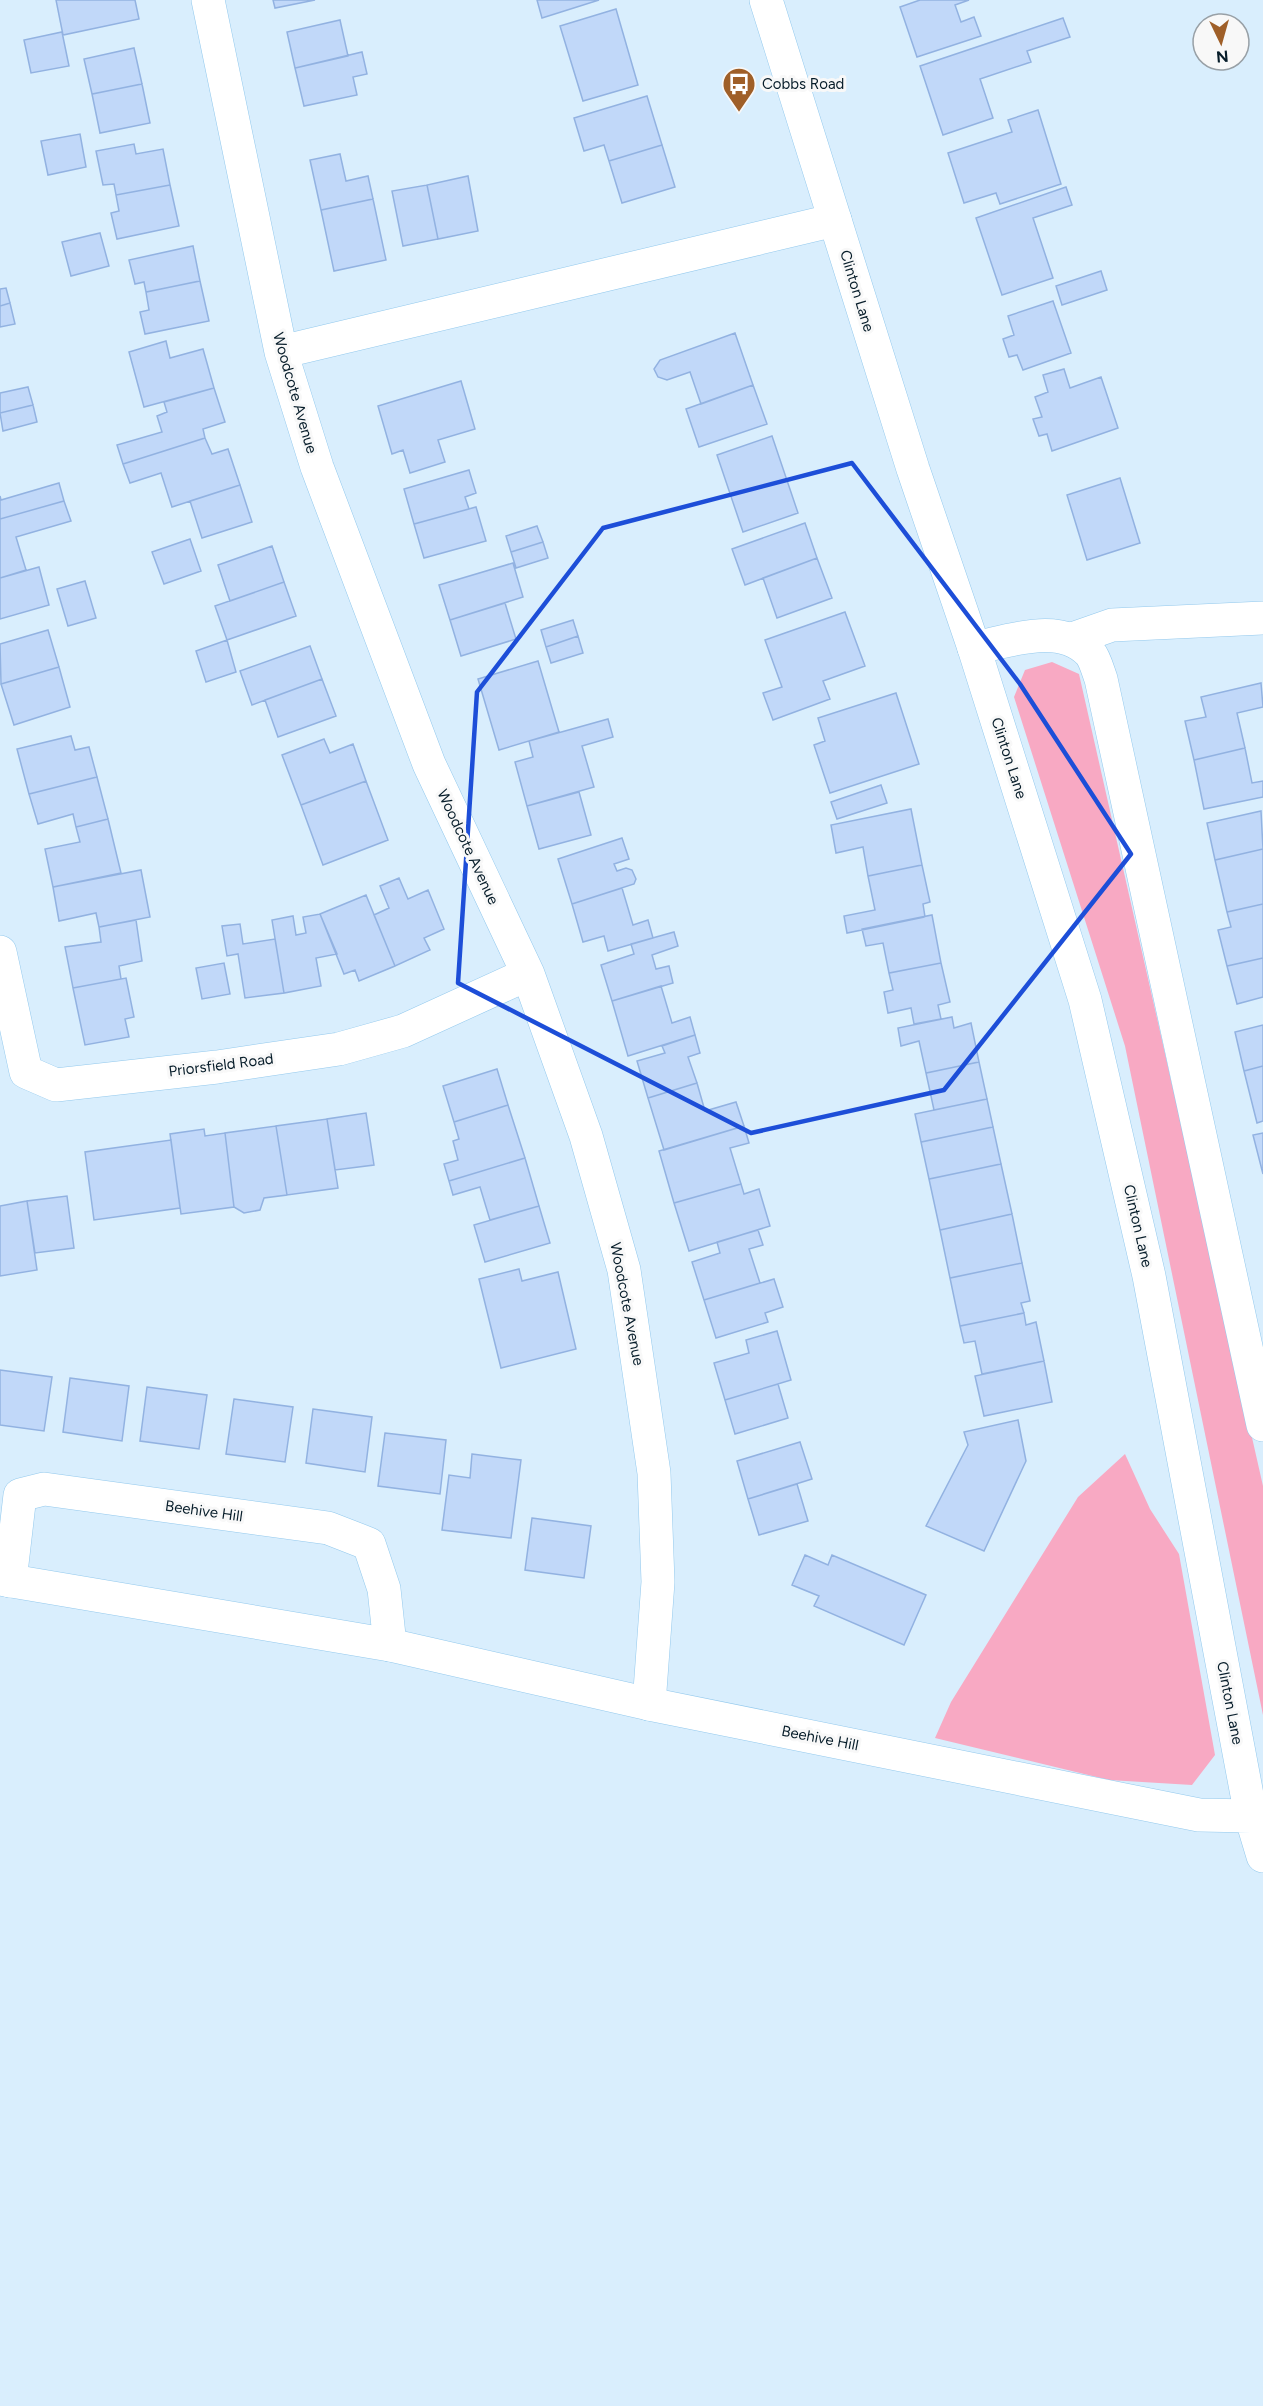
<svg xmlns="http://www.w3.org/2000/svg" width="1263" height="2406" viewBox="0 0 1263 2406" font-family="Figtree,sans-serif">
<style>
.green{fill:#f8a9c3}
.building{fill:#c1d8f9;stroke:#92b2e1;stroke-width:1.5}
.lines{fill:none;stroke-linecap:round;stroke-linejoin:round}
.minor-casing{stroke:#93c9ed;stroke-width:34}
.major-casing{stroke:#93c9ed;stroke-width:34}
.minor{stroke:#fff;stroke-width:33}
.major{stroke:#fff;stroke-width:33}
.marked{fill:none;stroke:#1d4ed8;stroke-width:4.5;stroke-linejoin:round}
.labels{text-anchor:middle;stroke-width:6;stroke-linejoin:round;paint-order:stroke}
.poi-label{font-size:15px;fill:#071d2a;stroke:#f8f8f8;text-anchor:start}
.street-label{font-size:15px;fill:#071d2a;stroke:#f8f8f8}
</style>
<rect width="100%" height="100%" fill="#d9eefd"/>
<path class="green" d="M1052 662 1079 674 1263 1486V1715L1125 1046 1014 697 1025 670Z
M1125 1454 1150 1509 1179 1554 1215 1755 1192 1785 1109 1780 935 1738 951 1702 1078 1497Z"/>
<path class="building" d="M56 0H135L139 19 63 35Z
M273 0H315L275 8Z
M537 0H599L542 18Z
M920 0H969L955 5 961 22 974 17 981 36 917 57 900 7Z
M616 9 638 85 583 101 560 26Z
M1063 18 1070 37 1027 51 1031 62 980 79 993 118 943 135 920 66Z
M340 20 348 56 295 68 287 32Z
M62 32 69 66 31 73 24 40Z
M134 48 142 84 92 94 84 59Z
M362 52 367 74 353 77 357 95 304 106 295 68Z
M142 84 150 123 100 133 92 94Z
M647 96 662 145 609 161 604 145 584 151 574 118Z
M1038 110 1061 184 1000 204 996 193 964 203 948 153 1012 132 1008 120Z
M80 134 86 167 48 175 41 141Z
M134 144 136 154 163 149 170 185 116 195 114 184 103 185 96 151Z
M662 145 675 187 622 203 609 161Z
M340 154 346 181 368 176 373 199 321 210 310 160Z
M468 176 478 231 438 239 427 185Z
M170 185 179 226 117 239 111 213 119 211 116 195Z
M427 185 438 239 403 246 392 191Z
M1066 187 1072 205 1033 218 1053 278 1002 295 976 218Z
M373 199 386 260 334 271 321 210Z
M100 233 109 266 71 276 62 242Z
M193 246 200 281 146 292 144 282 135 284 129 260Z
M1101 271 1107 290 1062 305 1056 286Z
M200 281 209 321 145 334 140 312 149 310 146 292Z
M6 288 10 303 0 306V289Z
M1053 301 1071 353 1023 370 1017 355 1009 357 1003 339 1014 335 1008 316Z
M10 303 15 324 0 327V306Z
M735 333 753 385 701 404 690 372 667 380 658 377 654 369 660 360Z
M166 341 170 358 203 349 214 388 144 407 129 352Z
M1064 369 1070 388 1101 377 1118 428 1052 451 1047 434 1039 436 1033 419 1042 417 1035 397 1048 392 1043 375Z
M461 381 475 429 438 440 445 462 410 473 403 450 392 454 378 406Z
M753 385 767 424 699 447 686 409Z
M28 387 33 405 0 413V393Z
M214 388 225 422 203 429 205 438 123 464 117 445 162 432 157 416 167 412 164 402Z
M33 405 37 422 3 431 0 413Z
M772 436 798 513 743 532 717 455Z
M205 438 212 454 228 449 240 485 172 507 161 473 130 483 123 464Z
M469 470 476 493 465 497 469 509 414 524 404 489Z
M1120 478 1140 543 1087 560 1067 495Z
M59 483 64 501 0 519V496L1 500Z
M240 485 252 522 202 538 190 501Z
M64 501 71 521 16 537 26 570 0 578V519Z
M476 507 486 541 424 558 414 524Z
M805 523 817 558 745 585 732 549Z
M537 526 543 542 511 552 506 536Z
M190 539 201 571 164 584 152 552Z
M543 542 548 558 516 568 511 552Z
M272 546 284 582 230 601 218 565Z
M817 558 832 598 777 618 763 578Z
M513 563 523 597 450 620 439 585Z
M39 567 49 605 0 619V578Z
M85 581 96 618 68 626 57 589Z
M284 582 296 616 227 640 215 606Z
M505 603 516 639 461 656 450 620Z
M845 612 865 666 823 681 830 699 773 720 763 693 782 687 765 640Z
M573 620 578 636 546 647 541 630Z
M48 630 59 667 1 684 0 644Z
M578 636 583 653 551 663 546 647Z
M227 640 236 672 206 682 196 651Z
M310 646 322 679 252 705 240 671Z
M538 661 559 732 499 750 478 679Z
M59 667 70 707 14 725 1 684Z
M322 679 336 716 278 737 265 700Z
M1261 683 1263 707 1237 713 1245 748 1194 760 1185 721 1206 717 1201 697Z
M896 693 919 764 830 793 814 745 825 741 818 718Z
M608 719 613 737 582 746 594 787 527 806 515 762 533 757 529 741Z
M71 736 75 750 89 747 97 777 29 794 17 749Z
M324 739 330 753 353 744 366 781 301 805 282 755Z
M1245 748 1252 783 1263 781V797L1204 809 1194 760Z
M97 777 108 819 76 827 73 814 38 824 29 794Z
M366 781 388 840 323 865 301 805Z
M881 785 887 803 837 819 831 802Z
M579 792 591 835 539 849 527 806Z
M911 809 922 865 868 876 863 847 836 853 831 825Z
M1261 811 1263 849 1215 860 1207 823Z
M108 819 121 873 53 887 45 849 80 842 76 827Z
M622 838 629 859 614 864 617 871 626 868 632 870 636 879 634 884 572 904 558 859Z
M1263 849V904L1227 912 1215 860Z
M922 865 930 902 923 904 925 917 847 933 844 916 875 910 868 876Z
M141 870 150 917 99 927 96 913 59 921 53 887Z
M399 878 408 899 428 890 444 929 424 938 430 950 395 966 374 915 389 908 380 886Z
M622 888 633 925 648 920 653 938 608 951 604 936 583 942 572 904Z
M366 895 395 966 359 981 355 970 344 974 320 914Z
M1263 904V958L1227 966 1218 930 1231 927 1227 912Z
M320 914 337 954 316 958 321 986 284 993 272 920 293 916 296 935 306 933 303 917Z
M932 915 941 963 889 973 883 943 866 946 862 929Z
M136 920 142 961 119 966 121 979 73 988 65 947 101 942 99 927Z
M240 924 243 944 275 939 284 993 245 998 238 954 227 956 222 926Z
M674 932 678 946 652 955 656 969 669 966 673 983 612 1001 601 965 634 954 631 944Z
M1263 958V997L1237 1004 1227 966Z
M224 963 230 994 202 999 196 968Z
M941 963 950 1002 938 1005 941 1019 914 1024 911 1008 888 1013 884 992 893 990 889 973Z
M126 978 134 1017 125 1019 129 1037 85 1045 73 988Z
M661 986 672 1023 690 1017 695 1035 628 1056 612 1001Z
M952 1017 954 1028 971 1023 979 1062 926 1073 919 1041 901 1046 898 1028Z
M1263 1025V1066L1244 1071 1235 1032Z
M695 1035 700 1053 688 1057 697 1083 648 1098 637 1061 665 1053 662 1046Z
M979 1062 987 1099 934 1110 926 1073Z
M1263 1066V1121L1257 1123 1244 1071Z
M497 1069 508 1105 454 1122 443 1086Z
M697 1083 705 1111 736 1102 744 1126 664 1150 648 1098Z
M987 1099 993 1127 921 1142 915 1114Z
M508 1105 525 1158 449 1181 444 1164 458 1160 453 1141 459 1139 454 1122Z
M366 1113 374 1165 335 1170 327 1119Z
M327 1119 338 1188 287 1195 276 1126Z
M276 1126 287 1195 264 1198 260 1210 244 1213 234 1207 225 1133Z
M744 1126 749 1143 730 1148 741 1184 674 1203 659 1151Z
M993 1127 1001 1164 929 1179 921 1142Z
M204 1129 205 1136 225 1133 234 1207 181 1214 170 1134Z
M1263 1133V1174L1253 1135Z
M171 1140 180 1208 94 1220 85 1152Z
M525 1158 539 1206 490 1220 480 1187 453 1195 449 1181Z
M1001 1164 1012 1214 940 1230 929 1179Z
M741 1184 744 1194 759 1189 770 1226 689 1251 674 1203Z
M67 1196 74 1248 35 1253 27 1201Z
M27 1201 37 1270 0 1276V1206Z
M539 1206 550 1243 485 1262 474 1225Z
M1012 1214 1022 1263 950 1278 940 1230Z
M758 1230 763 1245 749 1249 760 1283 704 1300 692 1262 720 1253 717 1242Z
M1022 1263 1030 1301 1021 1303 1024 1313 960 1326 950 1278Z
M519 1269 522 1281 558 1272 576 1349 501 1368 479 1279Z
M774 1279 783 1307 765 1313 768 1322 716 1338 704 1300Z
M1024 1313 1026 1325 1036 1322 1044 1361 982 1374 975 1341 964 1343 960 1326Z
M777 1331 791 1380 725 1400 714 1363 749 1353 746 1340Z
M1044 1361 1052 1402 984 1416 975 1376Z
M0 1370 52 1377 44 1431 0 1425Z
M70 1378 129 1386 122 1441 63 1432Z
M778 1384 788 1418 735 1434 725 1400Z
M147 1387 207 1395 199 1449 140 1441Z
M234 1399 293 1407 285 1462 226 1454Z
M313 1409 372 1417 365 1472 306 1463Z
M1018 1420 1026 1461 984 1551 926 1526 968 1445 964 1432Z
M385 1433 446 1440 440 1494 378 1486Z
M800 1442 812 1479 748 1499 737 1461Z
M472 1454 521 1460 511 1538 442 1530 449 1475 470 1478Z
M797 1484 808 1521 759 1535 748 1499Z
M532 1518 591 1526 584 1578 525 1570Z
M805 1555 828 1565 832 1555 926 1595 904 1645 814 1606 819 1596 792 1585Z"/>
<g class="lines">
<g class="minor-casing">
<path id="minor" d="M208 0 281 352 317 467 429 764 528 974 586 1136 624 1270 654 1473 658 1582 649 1704
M281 352 835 220
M1072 639 1112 625 1263 618
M974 648C1010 641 1061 621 1090 653 1095 659 1098 671 1101 679L1263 1425
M0 952 26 1072 56 1085 217 1067 339 1049 403 1031 528 974
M10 1581 20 1495 44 1489 328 1528 369 1544 384 1589 390 1645"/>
</g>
<g class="major-casing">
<path id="major" d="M766 0 913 469 974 648 1085 1000 1149 1276 1251 1816 1263 1856
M0 1579 390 1645 649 1704 1199 1815 1251 1816"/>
</g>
<use href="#minor" class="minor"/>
<use href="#major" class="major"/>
</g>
<path class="marked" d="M852 463 1020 684 1131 854 944 1090 751 1133 458 983 477 692 603 528Z"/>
<defs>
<g id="bus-pin" transform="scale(1.725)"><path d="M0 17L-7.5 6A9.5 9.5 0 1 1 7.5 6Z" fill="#9f5f28" stroke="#f8f8f8"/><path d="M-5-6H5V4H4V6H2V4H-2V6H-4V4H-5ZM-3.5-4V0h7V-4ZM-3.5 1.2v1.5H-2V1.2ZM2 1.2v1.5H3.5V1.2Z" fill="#fff"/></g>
</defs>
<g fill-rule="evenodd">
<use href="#bus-pin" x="739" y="84"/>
</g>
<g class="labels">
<g class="poi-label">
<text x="762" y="89">Cobbs Road</text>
</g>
<g class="street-label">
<text transform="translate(857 291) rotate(73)" y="5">Clinton Lane</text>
<text transform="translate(295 393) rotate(74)" y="5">Woodcote Avenue</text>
<text transform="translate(1009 758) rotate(72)" y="5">Clinton Lane</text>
<text transform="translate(468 847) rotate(65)" y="5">Woodcote Avenue</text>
<text transform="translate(221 1065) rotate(-7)" y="5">Priorsfield Road</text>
<text transform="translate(1138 1226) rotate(77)" y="5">Clinton Lane</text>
<text transform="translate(627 1304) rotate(79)" y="5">Woodcote Avenue</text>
<text transform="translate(204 1511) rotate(8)" y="5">Beehive Hill</text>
<text transform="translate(1230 1703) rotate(79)" y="5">Clinton Lane</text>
<text transform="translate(820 1738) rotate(11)" y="5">Beehive Hill</text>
</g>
</g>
<g transform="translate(1221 42) rotate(175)"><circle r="28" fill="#f8f8f8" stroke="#98a0a6" stroke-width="1.5"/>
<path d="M0-4.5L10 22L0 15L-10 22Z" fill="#9f5f28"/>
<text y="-9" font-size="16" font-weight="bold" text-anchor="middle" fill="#071d2a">N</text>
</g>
</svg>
